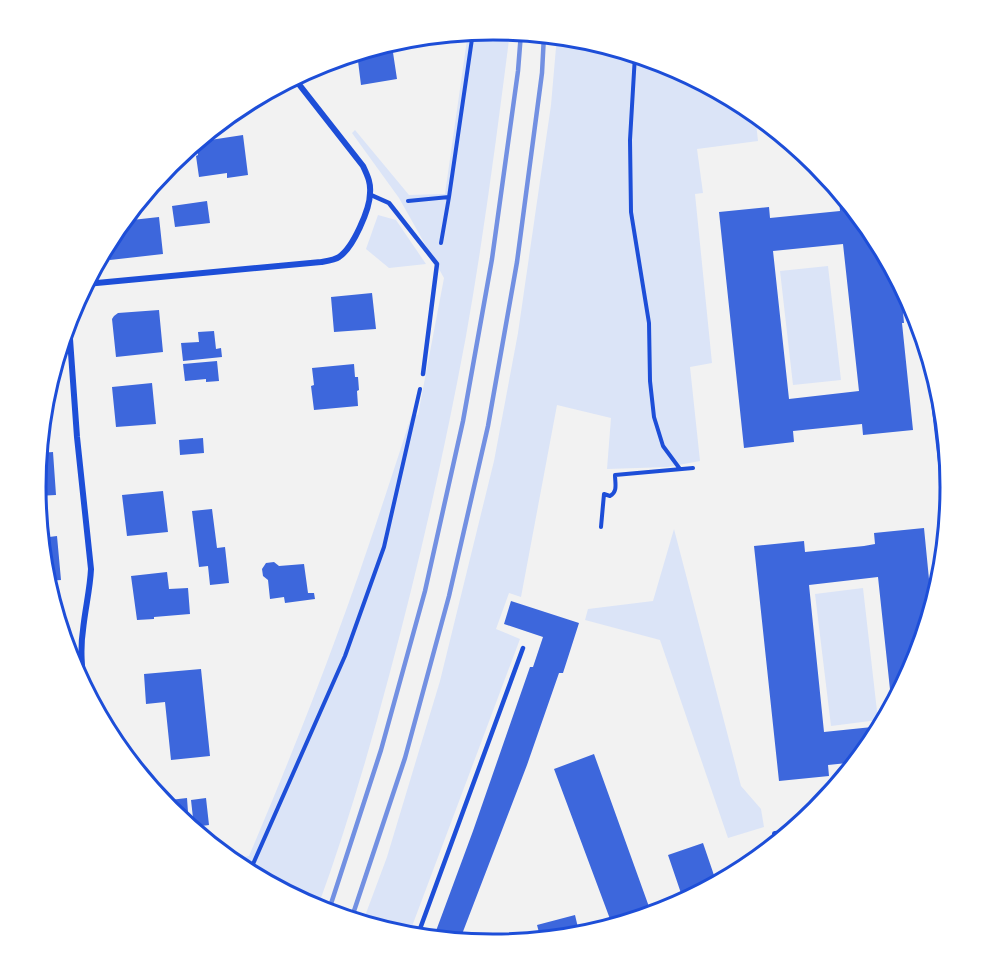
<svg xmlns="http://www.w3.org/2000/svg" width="987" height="975" viewBox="0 0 987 975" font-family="'Archivo Narrow',sans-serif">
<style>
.green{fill:#dbe4f7}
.building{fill:#3d67dc;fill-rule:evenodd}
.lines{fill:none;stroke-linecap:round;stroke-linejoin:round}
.path{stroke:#1d4ed8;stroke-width:4}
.service{stroke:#1d4ed8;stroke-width:4.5}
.minor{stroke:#1d4ed8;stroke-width:6}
.rail{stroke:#7290e2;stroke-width:4.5}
.rim{fill:none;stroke:#1d4ed8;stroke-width:3}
</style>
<rect width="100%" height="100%" fill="#f2f2f2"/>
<path class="green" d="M494 30 510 32C497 133 484 235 466 336 445 450 419 564 389 676 368 755 345 833 317 909L239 868 230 860 249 856C280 783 310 709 337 635 364 562 388 488 412 414L418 415 444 278 399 198 352 133 355 130 409 195 445 194 468 33Z
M557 36 583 39 669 65 748 107 755 113 758 141 697 149 703 193 695 194 712 363 690 367 700 461 668 467 607 469 611 418 557 405 521 597 509 593 496 629 520 639 408 937 404 936 362 924 387 857 440 681 494 461 518 333 551 105Z
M378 215 396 220 426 264 389 268 366 249Z
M828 266 841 380 793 385 780 271Z
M674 529 741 786 761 809 764 827 728 838 660 640 585 620 588 609 653 601Z
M863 588 878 720 831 726 815 594Z"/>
<path class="building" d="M392 46 397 79 361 85 357 53 373 48Z
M243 135 248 175 227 178V173L199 177 196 156 198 155 197 142Z
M846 199 874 234 897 276 900 301H902L904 323H902L913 430 863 435 862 424 793 431 794 442 744 448 719 212 769 207 770 218 840 211 839 200ZM843 244 859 391 789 399 773 251Z
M207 201 210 223 175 227 172 206Z
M159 217 163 254 110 260 108 243 113 233 123 221Z
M372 293 376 329 334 332 331 297Z
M159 310 163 352 116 357 112 319 114 316 118 313Z
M214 331 216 349 221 348 222 357 183 361 181 343 199 342 198 332Z
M217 361 219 381 206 382V379L185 381 183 364Z
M354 364 355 377H358L359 390 357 391 358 406 314 410 311 386 314 385 312 368Z
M152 383 156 424 116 427 112 387Z
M203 438 204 453 180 455 179 440Z
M53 452 56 495 37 496 36 487 39 453Z
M163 491 168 532 127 536 122 495Z
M212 509 217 548 225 547 229 583 210 585 208 566 199 567 192 511Z
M924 528 932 610 916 663 892 708 878 577 809 585 824 732 882 726 874 742 857 762 828 765 829 776 779 781 754 546 804 541 805 552 864 546 875 544 874 533Z
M57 536 61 580 46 581 41 538Z
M274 562 279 566 304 564 308 593H314L315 599 285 603 284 597 270 599 268 580 263 576 262 569 266 563Z
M167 572 169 589 188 588 190 614 154 617V619L137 620 131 576Z
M511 601 579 623 563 673H559L527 765 459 942 433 939 473 831 530 667H533L543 637 504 624Z
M201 669 210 756 171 760 165 702 146 704 144 674Z
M594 754 652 915 613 927 554 769Z
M187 798 189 826 170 811 161 801Z
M206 798 209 825 194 827 191 800Z
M703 843 717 884 684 902 668 855Z
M575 915 580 936 541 940 537 925Z"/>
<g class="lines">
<path class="path" d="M635 55 630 140 631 212 649 323 650 381 654 417 663 446 680 469
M408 201 449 197 473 32
M441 243 449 197
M927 349 947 523
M601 527 604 494 610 496C618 492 615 483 615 475L693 468
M249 873 345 656 384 547 420 389"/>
<path class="service" d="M371 195 389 203 437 264 423 374
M775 834 778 843
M417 937 523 648"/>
<path class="minor" d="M86 284 321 262C327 261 335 260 339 257 353 248 370 209 370 193 371 182 367 175 363 166L294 78
M68 323 70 339 77 437 91 569C90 590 85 609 83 630 80 649 82 668 84 687
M775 834 792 832"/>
<path class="rail" d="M328 913 381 750 425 591 463 421 492 259 518 71 521 33
M351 920 405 758 449 596 488 426 517 262 542 73 544 35"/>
</g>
<path d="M0 0H987V975H0ZM46 487a447 447 0 1 1 894 0a447 447 0 1 1-894 0Z" fill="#fff" fill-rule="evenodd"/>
<path class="rim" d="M46 487a447 447 0 1 1 894 0a447 447 0 1 1-894 0Z"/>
</svg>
